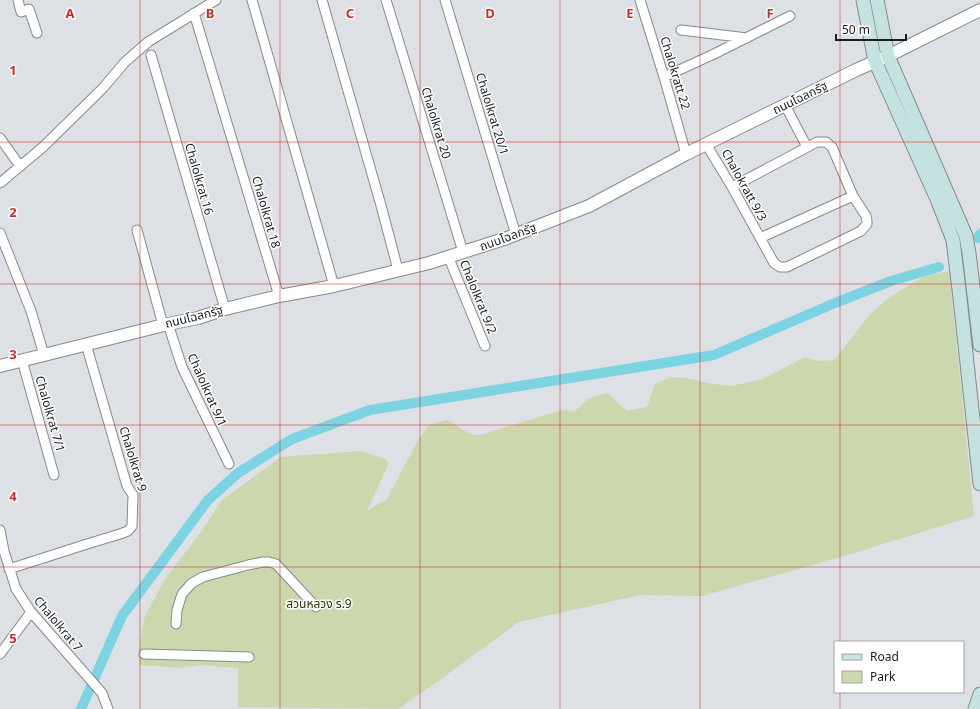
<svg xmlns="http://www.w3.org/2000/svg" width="980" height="709" viewBox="0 0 980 709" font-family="'Noto Sans','Noto Sans Thai',sans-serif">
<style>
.green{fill:#cbd8ad}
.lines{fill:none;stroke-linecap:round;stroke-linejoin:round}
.canal{stroke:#7cd3e2;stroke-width:10}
.minor-casing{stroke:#878a8d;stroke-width:11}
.tertiary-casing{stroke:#878a8d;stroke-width:14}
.secondary-casing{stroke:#878a8d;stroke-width:15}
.minor{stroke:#fff;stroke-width:9}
.tertiary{stroke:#fff;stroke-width:12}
.secondary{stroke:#c3e2e0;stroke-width:13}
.grid{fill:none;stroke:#d62828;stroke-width:1;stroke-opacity:0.55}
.labels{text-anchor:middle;stroke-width:3;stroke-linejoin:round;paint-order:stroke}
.street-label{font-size:12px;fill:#1b1c1d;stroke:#fff}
.park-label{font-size:12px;fill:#2a3504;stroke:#fff}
.grid-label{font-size:13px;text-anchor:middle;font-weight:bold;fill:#d62828;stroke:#fff;stroke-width:3;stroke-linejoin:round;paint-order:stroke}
</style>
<rect width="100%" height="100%" fill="#dde0e4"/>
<path class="green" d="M949 271 962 395 974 516 841 557 702 596 640 595 519 622 430 687 398 709 238 707V668L200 665 180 668 139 665V647L145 616 165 579 201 532 222 500 281 457 360 451 386 459 388 465 367 511 387 499 416 444 429 425 447 420 470 434 480 435 562 410 575 411 589 398 607 393 627 411 647 407 655 384 671 377 690 379 714 384 731 386 763 379 805 357 817 361 834 360 871 313 891 296 925 276Z"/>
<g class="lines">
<path class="canal" d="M978 238 980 234
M81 709 122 616 208 500 238 473 292 439 370 410 714 355 835 303 891 281 939 267"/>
<g class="minor-casing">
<path id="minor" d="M18 0 21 12 29 9 37 33
M252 0 334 286
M322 0 382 209 398 270
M386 0 463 252
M445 0 516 235
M640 0 664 77 686 154
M194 13 279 296
M681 30 747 38
M151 55 225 309
M664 77 714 54 790 16
M785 105 807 147
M0 138 20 166
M706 144 732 187 774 263 780 267H787L861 231 867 224V221L866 216 853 196 832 147 826 142H817L732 187
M0 183 43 147 103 88 125 62 148 42 216 0
M137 230 163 325
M0 233 31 311 44 355
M760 238 853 196
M448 256 485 346
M168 324 182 367 229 464
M22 360 54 475
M0 530 4 551 16 589 31 612 102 693 108 709
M9 569 84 545 120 534 128 531 132 526 133 495 127 486 86 344
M176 624 177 610 182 594 192 583 203 577 248 565 263 562H269L276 564 316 607
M0 654 31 612
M144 654 249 657"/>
</g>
<g class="tertiary-casing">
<path id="tertiary" d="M0 366 168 324 198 318 225 309 279 296 334 286 429 263 507 238 589 206 686 154 856 70 888 56 980 10"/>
</g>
<g class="secondary-casing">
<path id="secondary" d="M863 0 875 61 937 199 953 240 960 298 980 484
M877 0 888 56 966 236 969 253 980 345
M975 709 980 694"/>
</g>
<use href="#minor" class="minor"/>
<use href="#tertiary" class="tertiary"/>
<use href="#secondary" class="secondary"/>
</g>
<path class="grid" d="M140 0V709M280 0V709M420 0V709M560 0V709M700 0V709M840 0V642M0 142H980M0 284H980M0 425H980M0 567H980M840 692V709"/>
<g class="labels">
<g class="street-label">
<text transform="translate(675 73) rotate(73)" y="4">Chalokratt 22</text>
<text transform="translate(800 98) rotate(-26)" y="4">ถนนโฉลกรัฐ</text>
<text transform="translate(492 114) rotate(73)" y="4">Chalolkrat 20/1</text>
<text transform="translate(436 123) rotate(73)" y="4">Chalolkrat 20</text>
<text transform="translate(199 179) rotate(74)" y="4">Chalolkrat 16</text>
<text transform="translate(744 185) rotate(61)" y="4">Chalokratt 9/3</text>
<text transform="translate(266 212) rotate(74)" y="4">Chalolkrat 18</text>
<text transform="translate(508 237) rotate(-20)" y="4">ถนนโฉลกรัฐ</text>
<text transform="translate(478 297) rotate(68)" y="4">Chalolkrat 9/2</text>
<text transform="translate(194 317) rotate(-14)" y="4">ถนนโฉลกรัฐ</text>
<text transform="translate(207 390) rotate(66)" y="4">Chalolkrat 9/1</text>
<text transform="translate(50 414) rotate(74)" y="4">Chalolkrat 7/1</text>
<text transform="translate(133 459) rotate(73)" y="4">Chalolkrat 9</text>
<text transform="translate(58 624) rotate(50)" y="4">Chalolkrat 7</text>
</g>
<g class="park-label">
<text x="319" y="608">สวนหลวง ร.9</text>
</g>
</g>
<g class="grid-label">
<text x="70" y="18">A</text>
<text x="210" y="18">B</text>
<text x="350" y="18">C</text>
<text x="490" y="18">D</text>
<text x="630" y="18">E</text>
<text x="770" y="18">F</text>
<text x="13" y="75">1</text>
<text x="13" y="217">2</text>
<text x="13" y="359">3</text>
<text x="13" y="501">4</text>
<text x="13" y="643">5</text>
</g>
<rect x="834" y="641" width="130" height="52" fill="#ffffff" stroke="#a4a4a5"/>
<rect x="842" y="654" width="20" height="6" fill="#c3e2e0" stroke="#a4a4a5"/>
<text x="870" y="661" font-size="12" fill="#1b1c1d">Road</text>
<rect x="842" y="671" width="20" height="12" fill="#cbd8ad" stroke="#a4a4a5"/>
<text x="870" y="681" font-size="12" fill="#1b1c1d">Park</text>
<path d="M836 34v6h70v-6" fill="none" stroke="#1b1c1d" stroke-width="2"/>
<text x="842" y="34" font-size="12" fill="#1b1c1d" stroke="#ffffff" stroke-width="3" paint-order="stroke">50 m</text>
</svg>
